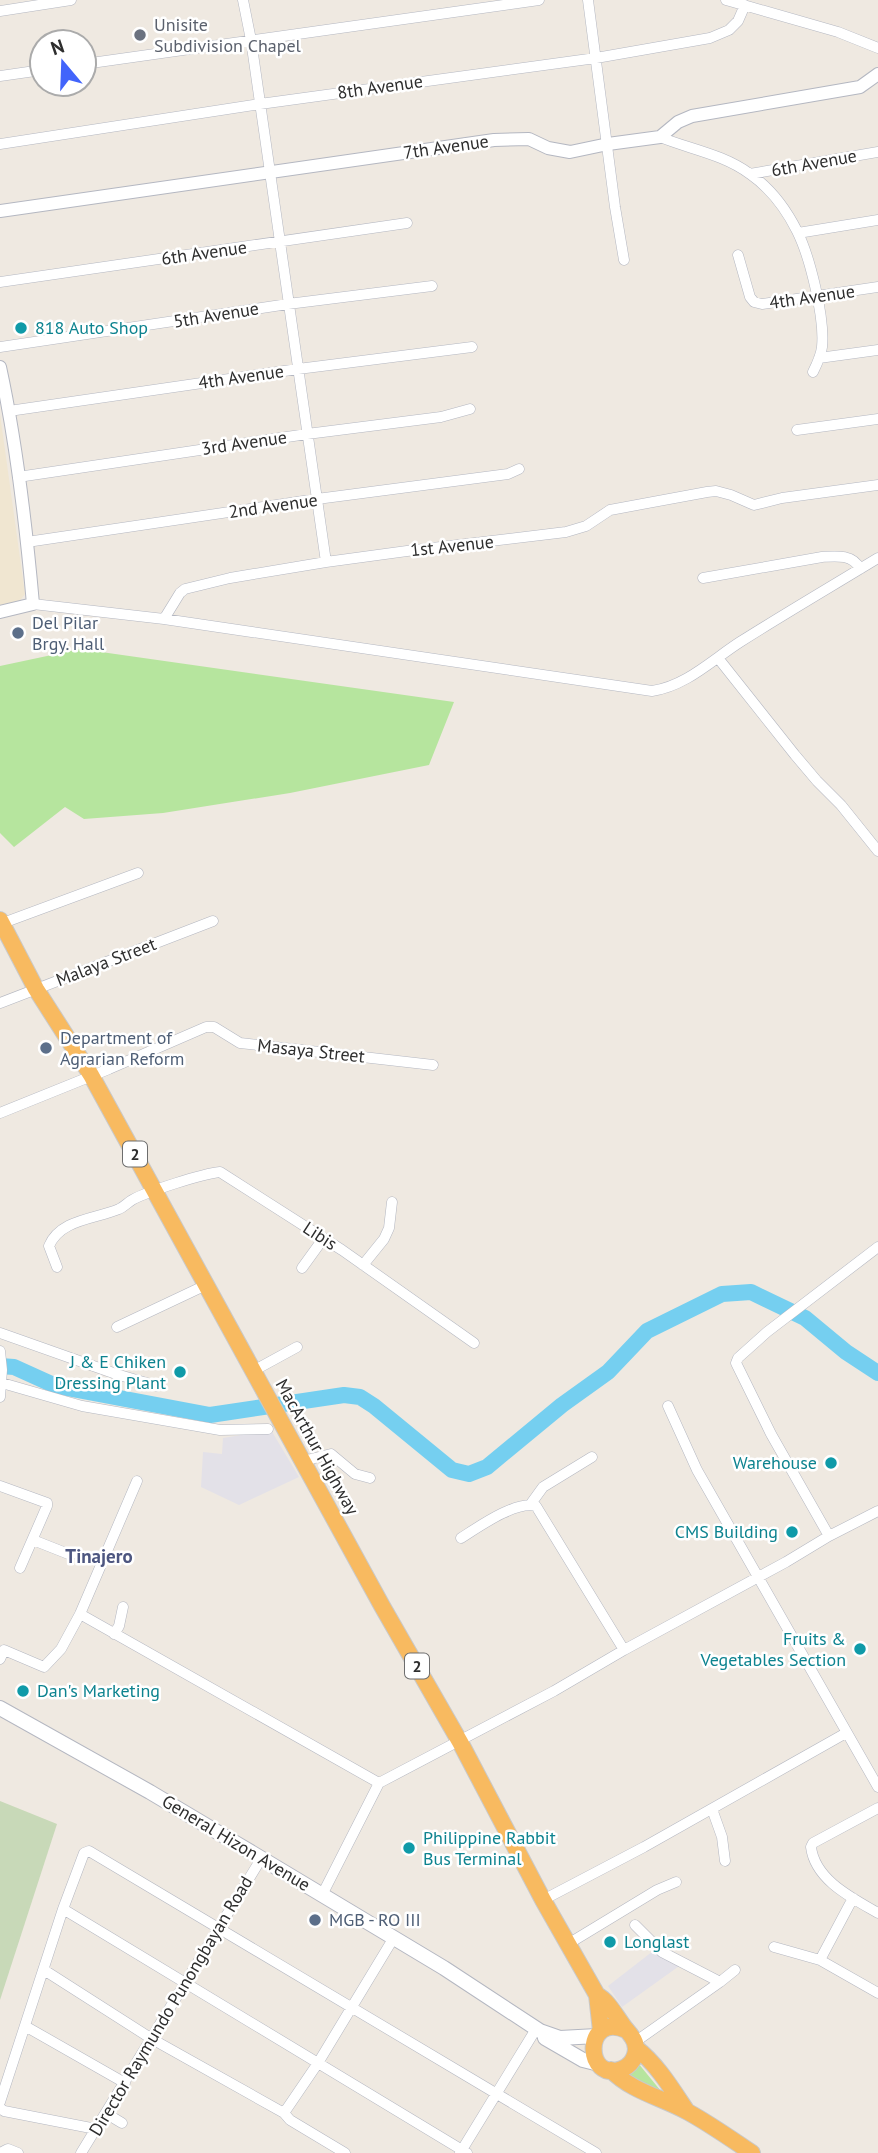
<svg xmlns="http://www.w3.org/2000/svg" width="878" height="2153" viewBox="0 0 878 2153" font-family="'PT Sans',sans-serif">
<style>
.industrial{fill:#e3e1e8}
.education{fill:#f0e6d1}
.green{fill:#b6e59e}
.cemetery{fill:#c8d9b8}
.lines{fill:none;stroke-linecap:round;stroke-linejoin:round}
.river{stroke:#75cff0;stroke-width:16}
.minor-casing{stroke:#b4b7c1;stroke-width:11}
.tertiary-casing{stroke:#b4b7c1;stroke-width:14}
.secondary-casing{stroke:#b4b7c1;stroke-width:16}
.trunk-casing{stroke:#c9c9c9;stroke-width:18}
.minor{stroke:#fff;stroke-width:10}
.tertiary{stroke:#fff;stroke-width:12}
.secondary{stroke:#fff;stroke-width:14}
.trunk{stroke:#f8ba60;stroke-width:16}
.worship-dot{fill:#6b7280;stroke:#fff;stroke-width:2.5}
.culture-dot{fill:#0f9aa8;stroke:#fff;stroke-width:2.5}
.service-dot{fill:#5c6f8a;stroke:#fff;stroke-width:2.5}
.labels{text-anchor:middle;stroke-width:5;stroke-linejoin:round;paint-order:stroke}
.shield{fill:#fff;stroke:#6d6d6d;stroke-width:2}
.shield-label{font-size:16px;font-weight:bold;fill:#2e2e2e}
.worship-label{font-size:18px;fill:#5b616d;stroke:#fff;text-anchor:start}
.street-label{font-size:18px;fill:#2e2e2e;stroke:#fff}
.culture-label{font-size:18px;fill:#0d838f;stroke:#fff;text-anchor:start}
.service-label{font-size:18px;fill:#4e5e75;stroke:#fff;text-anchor:start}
.neighbourhood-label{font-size:19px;font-weight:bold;fill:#4d5680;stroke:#fff}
</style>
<rect width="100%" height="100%" fill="#efe9e1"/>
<path class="industrial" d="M271 1430 299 1477 239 1505 201 1487 203 1452 222 1454 223 1438Z
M657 1948 682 1964 622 2007 608 1986Z"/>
<path class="education" d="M0 414 25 594 18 603 0 607Z"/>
<path class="green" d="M80 649 454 702 429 765 290 793 163 813 84 819 65 807 14 847 0 833V666Z
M638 2063 665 2096 626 2075Z"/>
<path class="cemetery" d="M0 1801 57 1824 0 2000Z"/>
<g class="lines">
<path class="river" d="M0 1366 14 1367 56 1386 210 1415 344 1395 360 1397 374 1406 452 1470 469 1474 487 1467 562 1405 608 1372 647 1331 722 1294 751 1292 805 1318 846 1352 878 1373"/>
<g class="minor-casing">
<path id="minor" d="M243 0 251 40 326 562
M588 0 615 207 624 260
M726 0 838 32 878 48
M0 11 71 0
M84 64 539 0
M0 76 42 70
M660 137C689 149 723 154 750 174 770 188 786 209 797 231 810 257 825 318 822 347 821 356 817 364 813 372
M0 144 260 104 596 58 710 38 729 30 738 21 745 5
M750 174 878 152
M798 233 878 220
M738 255 750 297 754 302 762 304 878 287
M0 282 407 223
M0 347 288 304 432 286
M819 358 878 350
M9 411 298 369 472 347
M797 430 878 419
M18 477 307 434 441 417 470 409
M27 542 317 499 508 474 519 469
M703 578 822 557C836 556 853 554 860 569
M33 604 164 619 652 691C686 686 712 660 740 642 786 613 832 586 878 558
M164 619 180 593 185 589 230 578 326 562 407 551 566 532 586 526 610 510 707 492 716 491 731 495 754 505 782 498 878 485
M718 658 795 755 817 781 841 805 878 851
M0 924 138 873
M0 1003 213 921
M0 1113 109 1069 206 1027H214L240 1043 433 1065
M363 1265 384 1239 389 1228 392 1202
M57 1267 49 1246C60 1219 96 1219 119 1209 124 1207 127 1203 132 1200 148 1191 202 1174 220 1172L342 1250 474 1343
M302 1268 323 1239
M117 1327 206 1285
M0 1333 116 1374 157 1386
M0 1351 2 1370 0 1397
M253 1371 297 1347
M2 1383 82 1406 220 1430 268 1429
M668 1406 697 1470 878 1787
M303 1461 331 1454 355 1474 370 1478
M0 1486 47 1503V1506L20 1568
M530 1505 543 1487 592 1457
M829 1536 771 1434 736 1363 738 1358 767 1332 878 1247
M461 1538C480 1526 515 1501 536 1506L624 1650
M33 1540 71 1555
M80 1614 379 1783
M114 1634 119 1626 123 1607
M0 1659 4 1650 44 1667 61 1649 80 1614 137 1481
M878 1808 813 1843 811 1847C815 1880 852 1898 878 1913
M712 1809 722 1837 725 1861
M322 1895 379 1783 554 1691 624 1650 786 1562 829 1536 878 1511
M853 1898 820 1960 878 1993
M543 1900 644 1847 846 1733
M63 1909 467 2153
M568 1944 657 1890 676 1882
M774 1947 820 1960
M44 1970 152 2039 284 2113 290 2120 345 2153
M720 1982 735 1970
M25 2026 125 2083
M635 2042 720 1982 662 1952 635 1925
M0 2102 63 1909 84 1853 89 1851 596 2153
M0 2108 4 2111 96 2129
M284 2113 318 2063 393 1939
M107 2114 122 2123
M0 2153 8 2149 18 2153
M81 2153 261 1859
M460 2153 536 2029"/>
</g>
<g class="tertiary-casing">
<path id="tertiary" d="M0 211 494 140 529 139 548 148 570 152 608 144 660 137 678 122 692 116 860 87 878 74
M0 367C17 445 26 525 33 604L0 612"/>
</g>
<g class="secondary-casing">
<path id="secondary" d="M0 1708 150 1792 239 1845 444 1968 540 2031 560 2038 597 2036
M545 2038 583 2060 599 2064"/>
</g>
<g class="trunk-casing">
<path id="trunk" d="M0 920 36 989 91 1075 382 1606 460 1742 543 1900 597 1995 601 2031
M597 1995C608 2001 614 2013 622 2024 625 2029 629 2032 632 2037 640 2048 635 2064 622 2069 584 2084 583 2011 626 2030
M636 2048C657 2064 672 2089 686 2110
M611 2070C631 2091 663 2098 688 2112 710 2124 731 2139 752 2153"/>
</g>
<use href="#minor" class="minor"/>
<use href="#tertiary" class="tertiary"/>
<use href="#secondary" class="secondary"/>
<use href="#trunk" class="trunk"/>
</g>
<circle class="worship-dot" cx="140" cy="35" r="7"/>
<g class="culture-dot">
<circle cx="21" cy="328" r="7"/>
<circle cx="180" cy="1372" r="7"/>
<circle cx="831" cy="1463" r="7"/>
<circle cx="792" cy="1532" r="7"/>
<circle cx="860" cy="1649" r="7"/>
<circle cx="23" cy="1691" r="7"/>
<circle cx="409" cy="1848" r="7"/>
<circle cx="610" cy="1942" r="7"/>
</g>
<g class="service-dot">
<circle cx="18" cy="633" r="7"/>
<circle cx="46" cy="1048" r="7"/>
<circle cx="315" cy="1920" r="7"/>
</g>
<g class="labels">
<g class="shield">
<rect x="123" y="1141.5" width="24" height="25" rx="5"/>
<rect x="405" y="1653.5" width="24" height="25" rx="5"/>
</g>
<g class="shield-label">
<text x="135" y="1160">2</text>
<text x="417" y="1672">2</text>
</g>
<g class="worship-label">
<text x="154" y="31">Unisite<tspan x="154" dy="21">Subdivision Chapel</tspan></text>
</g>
<g class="street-label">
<text transform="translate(380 87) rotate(-8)" y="6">8th Avenue</text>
<text transform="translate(446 147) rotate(-8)" y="6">7th Avenue</text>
<text transform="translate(814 163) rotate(-10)" y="6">6th Avenue</text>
<text transform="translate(204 253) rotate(-8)" y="6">6th Avenue</text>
<text transform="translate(812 297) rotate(-8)" y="6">4th Avenue</text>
<text transform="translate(216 315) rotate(-9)" y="6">5th Avenue</text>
<text transform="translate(241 377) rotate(-8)" y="6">4th Avenue</text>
<text transform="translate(244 443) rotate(-8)" y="6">3rd Avenue</text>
<text transform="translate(273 506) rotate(-8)" y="6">2nd Avenue</text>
<text transform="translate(452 546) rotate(-6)" y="6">1st Avenue</text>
<text transform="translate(106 962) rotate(-21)" y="6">Malaya Street</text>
<text transform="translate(311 1051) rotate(6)" y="6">Masaya Street</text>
<text transform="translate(320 1236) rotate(33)" y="6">Libis</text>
<text transform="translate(317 1447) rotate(61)" y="6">MacArthur Highway</text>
<text transform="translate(236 1843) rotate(31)" y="6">General Hizon Avenue</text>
<text transform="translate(171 2006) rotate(-59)" y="6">Director Raymundo Punongbayan Road</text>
</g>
<g class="culture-label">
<text x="35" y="334">818 Auto Shop</text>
<text x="166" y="1368" text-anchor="end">J &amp; E Chiken<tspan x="166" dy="21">Dressing Plant</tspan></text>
<text x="817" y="1469" text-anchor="end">Warehouse</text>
<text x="778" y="1538" text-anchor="end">CMS Building</text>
<text x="846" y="1645" text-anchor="end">Fruits &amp;<tspan x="846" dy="21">Vegetables Section</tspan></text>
<text x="37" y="1697">Dan's Marketing</text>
<text x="423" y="1844">Philippine Rabbit<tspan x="423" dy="21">Bus Terminal</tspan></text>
<text x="624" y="1948">Longlast</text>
</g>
<g class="service-label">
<text x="32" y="629">Del Pilar<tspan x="32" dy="21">Brgy. Hall</tspan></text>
<text x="60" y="1044">Department of<tspan x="60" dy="21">Agrarian Reform</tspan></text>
<text x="329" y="1926">MGB - RO III</text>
</g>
<g class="neighbourhood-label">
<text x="99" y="1563">Tinajero</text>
</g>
</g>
<g transform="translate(63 63) rotate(341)"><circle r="33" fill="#ffffff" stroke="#ababab" stroke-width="2"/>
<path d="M0-5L12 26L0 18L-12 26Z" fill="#4264fb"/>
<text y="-10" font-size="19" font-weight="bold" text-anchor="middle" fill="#2e2e2e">N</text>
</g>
</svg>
